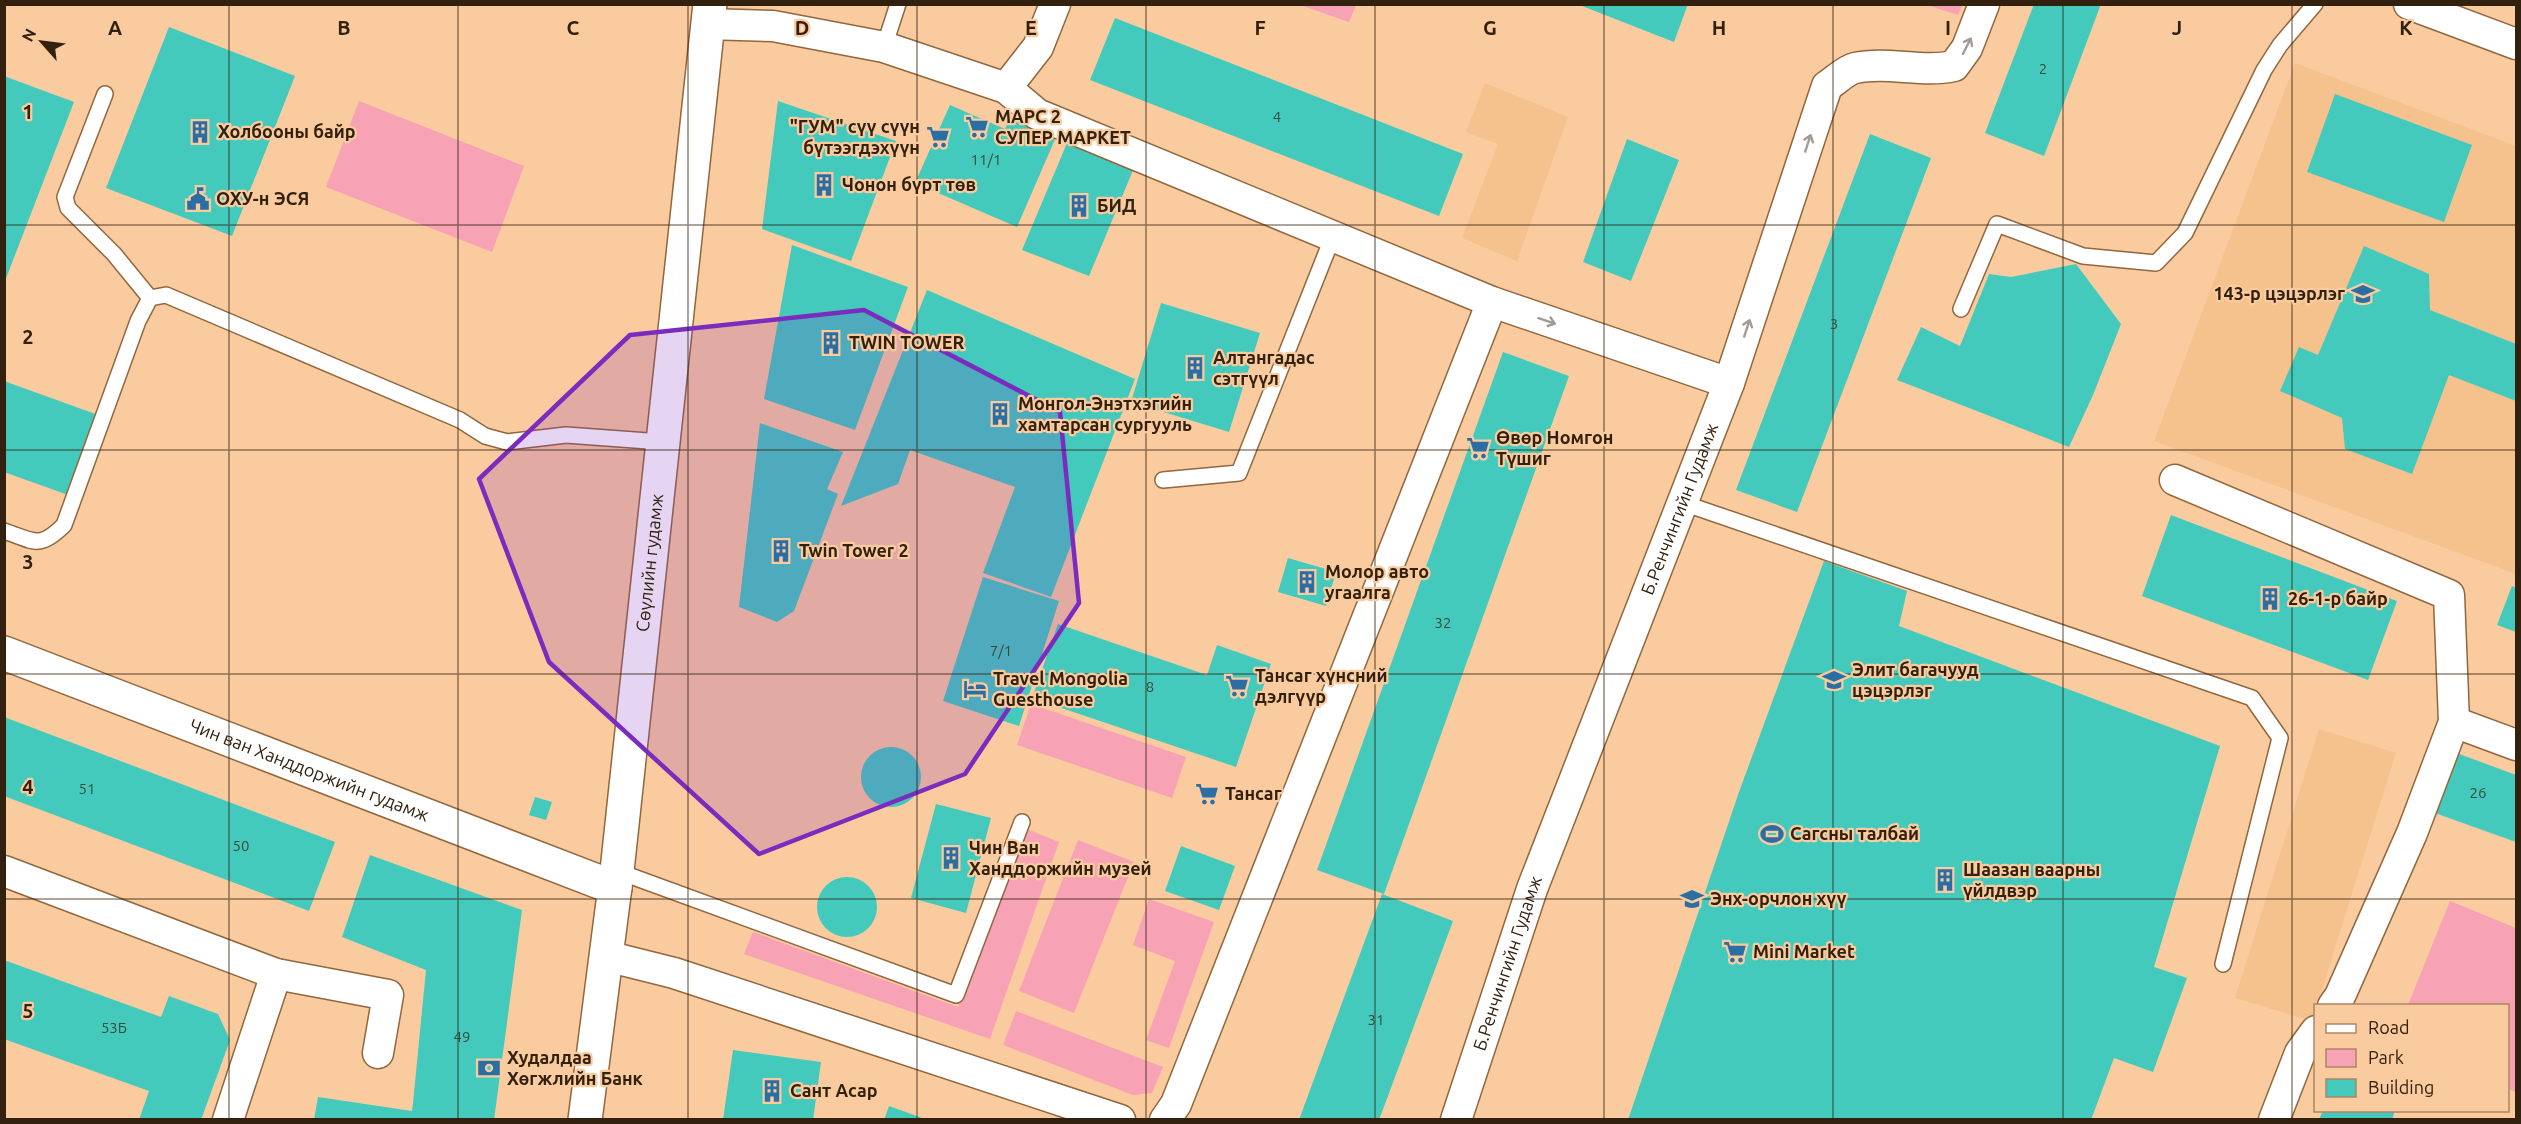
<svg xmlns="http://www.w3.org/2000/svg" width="2521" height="1124" viewBox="0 0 2521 1124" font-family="Ubuntu,sans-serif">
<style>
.built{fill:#f5c28e}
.green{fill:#f7a3b5}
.building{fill:#43cabd}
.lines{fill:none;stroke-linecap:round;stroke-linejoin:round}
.service-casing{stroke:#91673d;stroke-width:18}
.minor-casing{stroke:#91673d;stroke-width:33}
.tertiary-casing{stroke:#91673d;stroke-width:36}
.secondary-casing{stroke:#91673d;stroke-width:36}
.service{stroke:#fff;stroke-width:15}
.minor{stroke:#fff;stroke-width:30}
.tertiary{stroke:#fff;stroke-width:33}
.secondary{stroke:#fff;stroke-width:33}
.oneway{stroke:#a39b93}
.marked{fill:#7b2cbf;fill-opacity:0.2;stroke:#7b2cbf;stroke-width:4.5;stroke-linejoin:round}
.grid{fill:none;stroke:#33210f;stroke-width:1.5;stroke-opacity:0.55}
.labels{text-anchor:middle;stroke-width:4.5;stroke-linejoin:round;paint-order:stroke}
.number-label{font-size:15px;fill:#374b3a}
.poi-label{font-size:18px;font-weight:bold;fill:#33210f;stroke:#facb9e;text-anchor:start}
.street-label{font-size:18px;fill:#33210f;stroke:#facb9e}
.grid-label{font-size:20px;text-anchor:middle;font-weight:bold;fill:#33210f;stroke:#facb9e;stroke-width:4.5;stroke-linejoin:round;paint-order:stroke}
</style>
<rect width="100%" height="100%" fill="#facb9e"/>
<path class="built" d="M2295 63 2516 146V574L2154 441Z
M1485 83 1568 117 1517 261 1462 238 1498 144 1466 132Z
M2319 729 2396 753 2312 1021 2235 998Z"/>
<path class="green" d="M1300 5H1356L1349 22Z
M1927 5H1962L1958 15Z
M359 101 524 166 492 252 326 187Z
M1031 704 1186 757 1172 798 1017 745Z
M1027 829 1059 842 990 1039 744 954 753 932 958 1007Z
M1078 840 1134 862 1074 1013 1019 991Z
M1149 899 1214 922 1169 1048 1146 1040 1175 961 1133 945Z
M2450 901 2516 928V1092L2508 1089V1006L2408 1005Z
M1016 1011 1163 1067 1152 1093 1133 1095 1003 1045Z"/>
<path class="building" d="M1577 4H1688L1674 42Z
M2034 4H2101L2044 156 1985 133Z
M1115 18 1463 154 1439 216 1090 80Z
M169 27 295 76 232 236 106 188Z
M4 76 74 102 5 281H4Z
M2335 94 2472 145 2444 222 2307 172Z
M778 101 896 141 851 261 762 229Z
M950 105 1005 129 1010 117 1056 137 1017 227 915 183Z
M1870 134 1931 158 1797 512 1736 490Z
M1070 136 1136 163 1089 276 1022 250Z
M1627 139 1679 160 1631 281 1583 262Z
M792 245 908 287 855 430 764 399Z
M2364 246 2429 274 2430 310 2516 344V401L2449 375 2412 474 2345 449 2342 418 2280 391 2299 347 2318 355Z
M2076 264 2121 324 2093 395 2069 447 1897 380 1921 327 1960 346 1989 274 2011 277Z
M927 290 1135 379 1051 597 983 573 1015 487 910 450 898 484 841 506Z
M1161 303 1260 333 1229 432 1131 402Z
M1503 352 1569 376 1384 894 1317 870Z
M4 381 101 416 71 496 4 472Z
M760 423 843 452 827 489 838 494 794 611 777 622 739 607Z
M2171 515 2397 601 2368 680 2142 596Z
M1288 558 1336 572 1326 606 1278 592Z
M1824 561 1907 591 1899 626 2220 746 2154 967 2187 978 2153 1072 2114 1058 2091 1120H1628L1739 792Z
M983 577 1059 601 1019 726 943 701Z
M2512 586 2516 588V632L2497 625Z
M1058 624 1207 675 1217 645 1271 664 1236 767 1032 698Z
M4 717 335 842 309 911 4 796Z
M861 777a30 30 0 1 1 60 0a30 30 0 1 1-60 0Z
M2454 752 2516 775V842L2432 812Z
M535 797 552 802 546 820 529 815Z
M936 804 991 818 966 913 911 898Z
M1181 846 1235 866 1219 910 1165 891Z
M370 855 522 910 494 1120H314L318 1097 412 1111 413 1103 426 970 342 937Z
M817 907a30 30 0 1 1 60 0a30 30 0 1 1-60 0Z
M1382 894 1453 921 1379 1120H1299Z
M4 960 161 1017 169 996 218 1014 230 1040 201 1120H139L149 1091 4 1039Z
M733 1050 821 1062 813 1120H723Z
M889 1106 925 1119V1120H884Z
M2323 1110H2395L2392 1120H2319Z"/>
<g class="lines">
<g class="service-casing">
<path id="service" d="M884 47 898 4
M105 94 65 197 68 208 114 254 150 298
M1961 309 1997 224 2083 256 2156 263 2185 233 2264 70 2280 45 2315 4
M1163 480 1239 473 1333 236
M1683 503 2252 698 2280 738 2223 964
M4 531C34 541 39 550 64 525L138 321 150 298 166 295 460 420 485 436 507 442 566 435 662 442
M617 871 956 995 1022 822"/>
</g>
<g class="minor-casing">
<g id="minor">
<path d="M2409 4 2516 44"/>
<path d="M707 24 773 26 884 47 1006 88 1038 47 1055 4"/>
<path d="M1006 88 1037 114 1492 302 1729 383"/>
<path d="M2175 480 2449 595 2454 722 2412 833 2340 996 2333 1006"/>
<path d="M2454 722 2516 745"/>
<path d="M4 871 276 974 228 1120"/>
<path d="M606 956 674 973 1120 1120"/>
<path d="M276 974 388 995 378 1053"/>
<path d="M1165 1120 1176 1104 1492 302"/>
<path id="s1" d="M1456 1120 1532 889 1729 383 1827 86C1835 81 1846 70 1855 68 1888 61 1922 73 1954 66L1967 48 1984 4"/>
<path d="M2274 1120 2300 1053 2316 1031"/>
</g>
</g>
<g class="tertiary-casing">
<g id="tertiary">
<path id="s2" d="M4 653 615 888"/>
</g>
</g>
<g class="secondary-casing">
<g id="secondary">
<path id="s3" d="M585 1120 617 871 710 4"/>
</g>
</g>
<use href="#service" class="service"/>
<use href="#minor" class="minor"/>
<use href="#tertiary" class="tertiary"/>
<use href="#secondary" class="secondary"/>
</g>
<defs><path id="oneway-shaft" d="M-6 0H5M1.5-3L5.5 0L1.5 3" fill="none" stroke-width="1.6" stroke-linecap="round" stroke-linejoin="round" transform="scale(1.5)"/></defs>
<g class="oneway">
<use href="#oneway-shaft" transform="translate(1967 46) rotate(-63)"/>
<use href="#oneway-shaft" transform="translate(1808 143) rotate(-72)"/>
<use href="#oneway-shaft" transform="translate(1547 321) rotate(19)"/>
<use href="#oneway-shaft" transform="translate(1747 328) rotate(-72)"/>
</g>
<path class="marked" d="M864 310 1060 412 1079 603 965 774 759 854 549 662 479 479 630 335Z"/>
<path class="grid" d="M229 4V1120M458 4V1120M688 4V1120M917 4V1120M1146 4V1120M1375 4V1120M1604 4V1120M1833 4V1120M2063 4V1120M2292 4V1120M4 225H2516M4 450H2516M4 674H2516M4 899H2516"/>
<defs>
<g id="supermarket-bare" transform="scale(1.8)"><path d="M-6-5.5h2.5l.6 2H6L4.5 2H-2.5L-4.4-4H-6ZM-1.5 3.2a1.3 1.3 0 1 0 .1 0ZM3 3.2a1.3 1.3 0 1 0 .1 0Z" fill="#2a6ea3" stroke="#facb9e" stroke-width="2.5" paint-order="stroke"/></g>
<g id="building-bare" transform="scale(1.8)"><path d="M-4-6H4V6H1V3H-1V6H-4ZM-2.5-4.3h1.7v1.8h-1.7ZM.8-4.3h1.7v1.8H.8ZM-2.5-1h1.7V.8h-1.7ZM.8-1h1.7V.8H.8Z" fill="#2a6ea3" stroke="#facb9e" stroke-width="2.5" paint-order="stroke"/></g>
<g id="civic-bare" transform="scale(1.8)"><path d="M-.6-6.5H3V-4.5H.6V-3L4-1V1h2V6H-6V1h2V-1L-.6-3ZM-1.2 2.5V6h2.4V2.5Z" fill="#2a6ea3" stroke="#facb9e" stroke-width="2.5" paint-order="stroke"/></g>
<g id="school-bare" transform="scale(1.8)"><path d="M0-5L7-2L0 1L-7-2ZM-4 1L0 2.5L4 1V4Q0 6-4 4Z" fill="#2a6ea3" stroke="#facb9e" stroke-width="2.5" paint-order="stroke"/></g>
<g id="hotel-bare" transform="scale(1.8)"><path d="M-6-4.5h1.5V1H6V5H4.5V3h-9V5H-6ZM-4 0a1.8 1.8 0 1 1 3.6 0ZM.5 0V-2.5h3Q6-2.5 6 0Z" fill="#2a6ea3" stroke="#facb9e" stroke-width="2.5" paint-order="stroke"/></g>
<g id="stadium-bare" transform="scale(1.8)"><path d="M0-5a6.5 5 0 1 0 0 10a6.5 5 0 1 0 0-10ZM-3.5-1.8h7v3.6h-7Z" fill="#2a6ea3" stroke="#facb9e" stroke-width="2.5" paint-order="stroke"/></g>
<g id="bank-bare" transform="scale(1.8)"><path d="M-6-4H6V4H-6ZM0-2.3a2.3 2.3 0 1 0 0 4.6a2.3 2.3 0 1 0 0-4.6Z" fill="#2a6ea3" stroke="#facb9e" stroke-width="2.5" paint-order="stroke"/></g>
</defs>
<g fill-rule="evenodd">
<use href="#supermarket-bare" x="977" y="127"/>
<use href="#building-bare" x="200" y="132"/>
<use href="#supermarket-bare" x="938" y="137"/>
<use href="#building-bare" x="824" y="185"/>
<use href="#civic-bare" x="198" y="199"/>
<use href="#building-bare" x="1079" y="206"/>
<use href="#school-bare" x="2363" y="294"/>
<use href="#building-bare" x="831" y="343"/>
<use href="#building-bare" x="1195" y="368"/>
<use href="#building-bare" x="1000" y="414"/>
<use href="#supermarket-bare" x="1478" y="448"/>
<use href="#building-bare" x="781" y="551"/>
<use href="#building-bare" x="1307" y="582"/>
<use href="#building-bare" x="2270" y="599"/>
<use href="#school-bare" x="1834" y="680"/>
<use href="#supermarket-bare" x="1237" y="686"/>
<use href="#hotel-bare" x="975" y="689"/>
<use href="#supermarket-bare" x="1207" y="794"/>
<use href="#stadium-bare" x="1772" y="834"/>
<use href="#building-bare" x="951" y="858"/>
<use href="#building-bare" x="1945" y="880"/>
<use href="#school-bare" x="1692" y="899"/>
<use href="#supermarket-bare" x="1735" y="952"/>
<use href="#bank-bare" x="489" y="1068"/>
<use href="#building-bare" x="772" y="1091"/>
</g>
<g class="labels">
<g class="number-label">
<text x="2043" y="74">2</text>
<text x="1277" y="122">4</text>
<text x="986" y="165">11/1</text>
<text x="1834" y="329">3</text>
<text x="1443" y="628">32</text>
<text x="1001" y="656">7/1</text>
<text x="1150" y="692">8</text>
<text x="87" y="794">51</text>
<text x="2478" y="798">26</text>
<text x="241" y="851">50</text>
<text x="1376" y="1025">31</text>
<text x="114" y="1033">53Б</text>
<text x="462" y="1042">49</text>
</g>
<g class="poi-label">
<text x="995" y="123">МАРС 2<tspan x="995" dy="21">СУПЕР МАРКЕТ</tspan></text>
<text x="920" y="133" text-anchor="end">"ГУМ" сүү сүүн<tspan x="920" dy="21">бүтээгдэхүүн</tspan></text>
<text x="218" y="138">Холбооны байр</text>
<text x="842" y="191">Чонон бүрт төв</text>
<text x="216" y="205">ОХУ-н ЭСЯ</text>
<text x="1097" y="212">БИД</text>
<text x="2345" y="300" text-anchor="end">143-р цэцэрлэг</text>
<text x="849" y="349">TWIN TOWER</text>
<text x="1213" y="364">Алтангадас<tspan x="1213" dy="21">сэтгүүл</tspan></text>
<text x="1018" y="410">Монгол-Энэтхэгийн<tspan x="1018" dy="21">хамтарсан сургууль</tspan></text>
<text x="1496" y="444">Өвөр Номгон<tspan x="1496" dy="21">Түшиг</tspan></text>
<text x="799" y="557">Twin Tower 2</text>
<text x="1325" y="578">Молор авто<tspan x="1325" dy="21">угаалга</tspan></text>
<text x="2288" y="605">26-1-р байр</text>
<text x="1852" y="676">Элит багачууд<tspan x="1852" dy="21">цэцэрлэг</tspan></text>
<text x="1255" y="682">Тансаг хүнсний<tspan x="1255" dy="21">дэлгүүр</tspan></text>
<text x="993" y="685">Travel Mongolia<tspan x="993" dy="21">Guesthouse</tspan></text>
<text x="1225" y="800">Тансаг</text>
<text x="1790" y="840">Сагсны талбай</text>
<text x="969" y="854">Чин Ван<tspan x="969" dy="21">Ханддоржийн музей</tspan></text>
<text x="1963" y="876">Шаазан ваарны<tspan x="1963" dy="21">үйлдвэр</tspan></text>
<text x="1710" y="905">Энх-орчлон хүү</text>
<text x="1753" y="958">Mini Market</text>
<text x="507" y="1064">Худалдаа<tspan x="507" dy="21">Хөгжлийн Банк</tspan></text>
<text x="790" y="1097">Сант Асар</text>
</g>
<g class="street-label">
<text dy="6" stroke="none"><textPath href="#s1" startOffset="651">Б.Ренчингийн Гудамж</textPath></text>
<text dy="6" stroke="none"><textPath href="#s3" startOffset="561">Сөүлийн гудамж</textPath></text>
<text dy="6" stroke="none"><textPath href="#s2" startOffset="327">Чин ван Ханддоржийн гудамж</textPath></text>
<text dy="6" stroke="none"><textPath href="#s1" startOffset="165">Б.Ренчингийн Гудамж</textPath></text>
</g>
</g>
<g class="grid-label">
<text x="115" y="35">A</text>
<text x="344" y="35">B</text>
<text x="573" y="35">C</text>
<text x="802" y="35">D</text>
<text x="1031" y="35">E</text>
<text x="1260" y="35">F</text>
<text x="1490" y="35">G</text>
<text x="1719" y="35">H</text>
<text x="1948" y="35">I</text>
<text x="2177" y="35">J</text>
<text x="2406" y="35">K</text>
<text x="28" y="119">1</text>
<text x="28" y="344">2</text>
<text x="28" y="569">3</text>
<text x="28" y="794">4</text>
<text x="28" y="1018">5</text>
</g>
<rect width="2521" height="1124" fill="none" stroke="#33210f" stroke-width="12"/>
<rect x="2314" y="1004" width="195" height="108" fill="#facb9e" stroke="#aa8765" stroke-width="1.5"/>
<rect x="2326" y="1024" width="30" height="9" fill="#ffffff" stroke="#aa8765" stroke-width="1.5"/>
<text x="2368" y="1034" font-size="18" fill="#33210f">Road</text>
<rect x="2326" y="1049" width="30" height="18" fill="#f7a3b5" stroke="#aa8765" stroke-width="1.5"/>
<text x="2368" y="1064" font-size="18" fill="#33210f">Park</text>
<rect x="2326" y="1079" width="30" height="18" fill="#43cabd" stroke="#aa8765" stroke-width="1.5"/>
<text x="2368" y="1094" font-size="18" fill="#33210f">Building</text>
<g transform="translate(42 42) rotate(298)" stroke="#facb9e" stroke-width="4.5" paint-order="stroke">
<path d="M0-4.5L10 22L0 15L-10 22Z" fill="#33210f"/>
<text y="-9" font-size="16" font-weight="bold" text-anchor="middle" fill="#33210f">N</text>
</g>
</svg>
